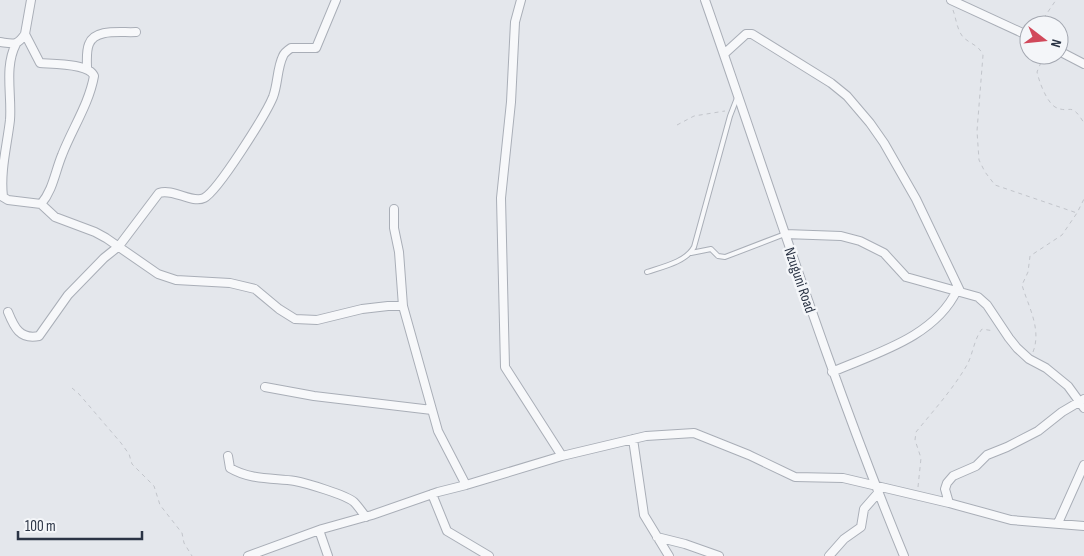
<svg xmlns="http://www.w3.org/2000/svg" width="1084" height="556" viewBox="0 0 1084 556" font-family="'Sofia Sans Condensed',sans-serif">
<style>
.lines{fill:none;stroke-linecap:round;stroke-linejoin:round}
.service-casing{stroke:#a9aeb7;stroke-width:6}
.minor-casing{stroke:#a9aeb7;stroke-width:10}
.path{stroke:#c2c5cb;stroke-width:1;stroke-dasharray:4 4;stroke-linecap:butt}
.service{stroke:#f7f8fa;stroke-width:4}
.minor{stroke:#f7f8fa;stroke-width:8}
.labels{text-anchor:middle;stroke-width:5;stroke-linejoin:round;paint-order:stroke}
.street-label{font-size:15px;fill:#2b3445;stroke:#f4f6f9}
</style>
<rect width="100%" height="100%" fill="#e4e7ec"/>
<g class="lines">
<g class="service-casing">
<path id="service" d="M691 253 711 249 718 256 725 257 785 234
M647 272C662 267 686 262 694 247L730 116 737 98"/>
</g>
<g class="minor-casing">
<path id="minor" d="M31 0 25 34 40 63C53 64 89 63 94 76 89 104 72 129 62 155 55 172 53 190 41 204L55 217 95 232 106 238 158 274 176 280 230 283 255 289 279 309 295 319 317 320 362 309 388 306H403L438 431 466 485
M521 0 515 22 511 102 501 198 505 367 562 456
M705 0C770 186 829 374 904 556
M951 0 1029 36
M0 42C14 44 17 46 25 34
M16 44C4 67 12 95 10 120 7 146 0 171 3 197L8 200 41 204
M1059 51 1084 64
M724 54 746 34H752L831 83 847 96 870 123 884 143 916 199 960 291
M87 68C87 61 86 51 89 44 95 28 122 33 136 32
M394 209V228L399 252 403 306
M785 234 841 236 860 241 884 253 906 277 978 297 987 305 1009 338 1017 348 1029 359 1046 368 1068 386 1084 408
M8 312C14 327 20 340 39 336L68 295 104 258 119 246 159 193C173 188 192 204 204 198 218 191 266 114 273 97 278 84 277 68 283 56 284 53 288 50 291 48H316L336 0
M832 372C876 353 935 337 957 290
M265 387 314 396 432 410
M633 439 644 515 669 556
M228 456 230 468C250 480 273 478 295 481 306 483 346 495 354 502 358 506 362 512 366 517
M432 494 447 531 489 556
M949 503 945 489 947 483 953 476 976 466 987 455 1007 447 1038 431 1062 412 1084 399
M1058 523 1084 465
M319 530 328 556
M657 537 685 544 719 556
M248 556 322 529 372 515 438 492 466 485 562 456 646 436 694 433 749 455 795 477 843 478 949 503 1011 520 1084 526
M829 556 844 539 861 527 864 509 878 493"/>
</g>
<path class="path" d="M953 10C956 18 957 30 963 37 970 44 979 45 983 55L977 131 979 160 985 172 995 185 1077 213
M1039 25 1056 0
M1044 55 1037 72C1039 81 1046 101 1055 107 1071 115 1070 100 1084 123
M677 125 694 116 725 111
M1033 352C1042 329 1028 306 1022 285L1028 272 1030 256 1062 235 1077 213 1084 199
M72 388 79 394 121 443 129 454 132 464 154 486 160 505 182 533 184 543 192 556
M918 487 921 458 915 440 916 432C934 410 953 389 967 365 973 354 974 339 982 329L994 331"/>
<use href="#service" class="service"/>
<use href="#minor" class="minor"/>
</g>
<g class="labels">
<g class="street-label">
<text transform="translate(800 280) rotate(71)" y="5">Nzuguni Road</text>
</g>
</g>
<g transform="translate(1044 40) rotate(106)"><circle r="24" fill="#f4f6f9" stroke="#a4a8b1"/>
<path d="M0-4L9 19L0 12L-9 19Z" fill="#d1495b"/>
<text y="-8" font-size="14" font-weight="bold" text-anchor="middle" fill="#2b3445">N</text>
</g>
<path d="M18 531v8h124v-8" fill="none" stroke="#2b3445" stroke-width="2.5"/>
<text x="25" y="531" font-size="15" fill="#2b3445" stroke="#f4f6f9" stroke-width="4" paint-order="stroke">100 m</text>
</svg>
